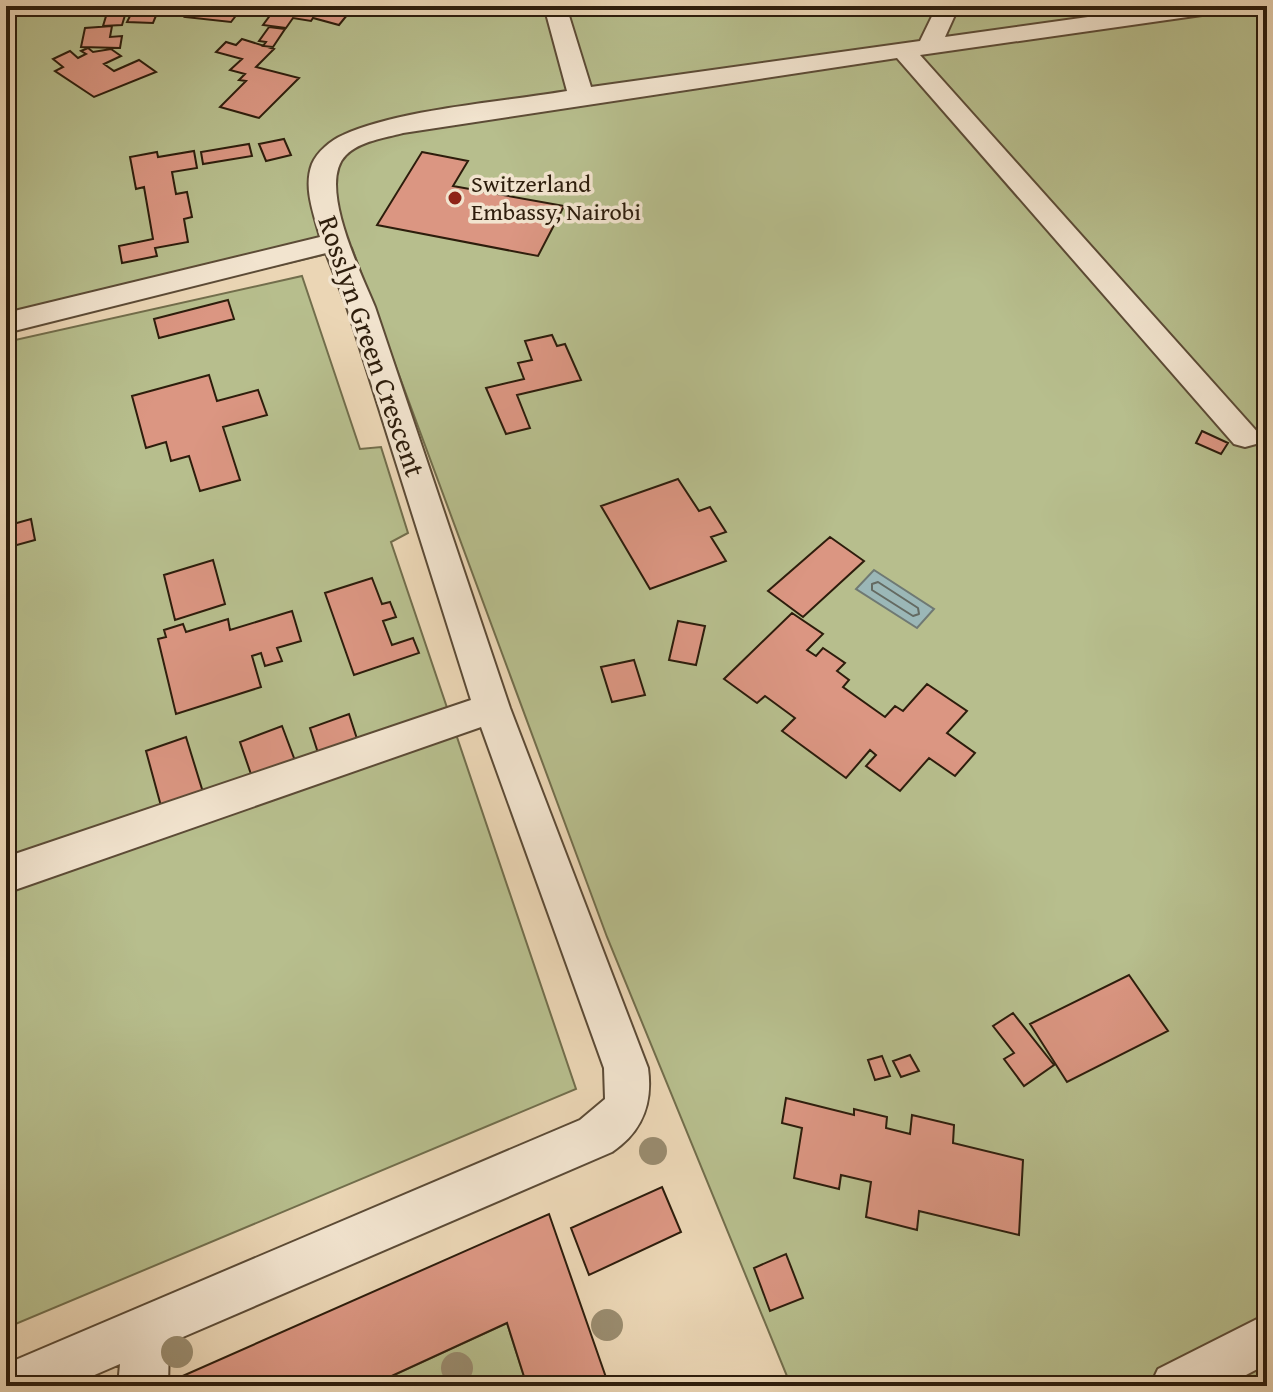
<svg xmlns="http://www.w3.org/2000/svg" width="1273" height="1392" viewBox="0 0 1273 1392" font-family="'Gentium Book Plus',serif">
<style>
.green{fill:#b7be8d;stroke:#726e4c;stroke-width:2}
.water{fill:#9bb7b7;stroke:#6f7973;stroke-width:2}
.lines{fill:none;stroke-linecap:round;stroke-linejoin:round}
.shore{stroke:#646a62;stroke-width:2}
.building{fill:#db9682;stroke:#2d1d0c;stroke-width:2}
.minor-casing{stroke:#5c4b36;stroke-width:4}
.minor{fill:#f2e4cf;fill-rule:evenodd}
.tree{fill:#998b6e}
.poi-dot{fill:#8f2418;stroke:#f2e4cf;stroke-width:3}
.labels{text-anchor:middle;stroke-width:7;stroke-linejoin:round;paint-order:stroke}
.far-poi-label{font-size:24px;fill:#2d1d0c;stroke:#f2e4cf;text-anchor:start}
.street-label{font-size:28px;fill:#2d1d0c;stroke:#f2e4cf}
</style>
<rect width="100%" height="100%" fill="#ebd6b5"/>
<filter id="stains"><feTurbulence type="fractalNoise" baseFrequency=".0025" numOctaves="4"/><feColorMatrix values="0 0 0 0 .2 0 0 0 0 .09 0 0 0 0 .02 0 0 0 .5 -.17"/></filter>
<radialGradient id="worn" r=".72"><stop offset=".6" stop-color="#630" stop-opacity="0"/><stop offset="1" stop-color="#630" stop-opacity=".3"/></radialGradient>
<path class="green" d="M6 6H1267V1386H791L607 937 352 248 6 330Z
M302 276 360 449 381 447 408 533 391 542 576 1089 6 1328V342Z
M507 1323 527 1386H370Z"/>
<path class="water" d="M874 570 934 609 917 628 856 589Z"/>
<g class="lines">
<path class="shore" d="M878 582 918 608 919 614 913 616 872 590V584Z"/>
</g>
<path class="building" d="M57 6H110L105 14 53 11Z
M135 6H160L153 23 127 22Z
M194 6H274L259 16 238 13 231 22 185 17Z
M277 6H342L352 9 339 25 313 18 311 21 293 18 286 28 263 25Z
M126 12 122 25 103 26 107 13Z
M112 26 110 37 122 36 120 48 81 47 85 28Z
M269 27 285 29 273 47 263 46 266 42 259 41Z
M242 39 274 49 256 67 299 78 259 118 220 107 246 81 239 80 245 74 230 70 242 59 216 52 226 42 236 45Z
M88 48 93 52 111 49 121 56 104 64 114 71 139 60 156 72 94 97 55 71 63 67 53 59 70 51 78 58 86 54 81 51Z
M284 139 291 155 266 161 259 144Z
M249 144 252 156 203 164 201 152Z
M194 151 197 168 172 172 176 194 187 192 192 217 184 219 188 242 155 248 157 256 122 263 119 246 153 239 144 187 136 189 130 157 157 152 158 157Z
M422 152 468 161 453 186 564 206 538 256 377 225Z
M228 300 234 319 159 338 154 319Z
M552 335 557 346 565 344 581 380 517 395 530 428 506 434 486 388 524 379 518 363 532 360 525 341Z
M209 375 217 401 258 390 267 415 223 427 240 480 200 491 189 456 171 461 166 442 146 448 132 396Z
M1202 431 1228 443 1221 454 1196 443Z
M678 479 699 511 710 507 726 532 711 537 726 561 650 589 601 506Z
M31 519 35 540 6 548V526Z
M830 537 864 561 803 617 768 591Z
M213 560 225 604 175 620 164 575Z
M372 578 382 604 390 602 396 617 383 621 392 645 413 638 419 653 354 675 325 593Z
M292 611 301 641 277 648 282 661 265 666 261 653 252 656 261 687 176 714 158 639 166 637 164 630 183 624 186 632 228 619 230 630Z
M792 613 823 634 807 650 816 656 823 648 845 663 837 671 849 680 843 687 885 717 895 706 903 711 927 684 967 711 947 733 975 753 955 776 929 758 900 791 866 766 876 755 870 750 846 778 782 731 795 718 765 696 757 703 724 679Z
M678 621 705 626 696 665 669 660Z
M634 660 645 695 612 702 601 667Z
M349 714 358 742 319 756 310 728Z
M282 726 297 766 254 783 240 742Z
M186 737 206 802 164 817 146 751Z
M1129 975 1168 1031 1067 1082 1030 1024Z
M1013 1013 1054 1065 1024 1086 1004 1059 1014 1053 993 1026Z
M910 1055 919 1071 901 1077 893 1061Z
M882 1056 890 1076 875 1080 868 1060Z
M786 1098 854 1115V1109L887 1117 886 1128 910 1134 912 1115 954 1125 953 1143 1023 1160 1019 1235 919 1211 917 1230 866 1217 871 1182 841 1175 839 1189 794 1178 802 1128 782 1123Z
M662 1187 681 1232 589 1275 571 1228Z
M549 1214 609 1386H527L507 1323 370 1386H160Z
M786 1254 803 1298 770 1311 754 1268Z"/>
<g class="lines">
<g class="minor-casing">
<path id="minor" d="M544 6H566L591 87 920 41 937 6H959L945 37 1167 6H1227L1216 13 920 55 1261 436 1256 444 1245 447 1234 444 897 58 403 133C385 138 360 141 346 155 316 184 362 275 375 307L510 708 648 1068C653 1104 642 1132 612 1152L169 1343 168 1386H118L120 1364 69 1386H6V1364L580 1120 605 1099 604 1068 481 727 6 893V857L471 700 347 307 326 253 6 333V313L320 237C314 214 303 188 312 164 317 152 331 140 343 135 401 109 502 102 567 91Z
M1267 1314V1364L1225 1386H1150L1158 1369Z"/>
</g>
<use href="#minor" class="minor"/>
</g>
<g class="tree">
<circle cx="653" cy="1151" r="14"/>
<circle cx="607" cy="1325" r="16"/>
<circle cx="177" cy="1352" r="16"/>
<circle cx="457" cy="1368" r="16"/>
</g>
<circle class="poi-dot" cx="455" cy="198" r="8"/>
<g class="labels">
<g class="far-poi-label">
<text x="471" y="192">Switzerland<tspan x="471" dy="28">Embassy, Nairobi</tspan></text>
</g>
<g class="street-label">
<text transform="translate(372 346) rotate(71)" y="10">Rosslyn Green Crescent</text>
</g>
</g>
<rect width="1273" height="1392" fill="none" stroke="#ebd6b5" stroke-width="32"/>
<rect x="8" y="8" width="1257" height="1376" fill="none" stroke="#2d1d0c" stroke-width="4"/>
<rect x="16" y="16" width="1241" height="1360" fill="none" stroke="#2d1d0c" stroke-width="2"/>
<rect width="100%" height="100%" filter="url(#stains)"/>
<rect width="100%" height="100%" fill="url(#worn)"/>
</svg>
